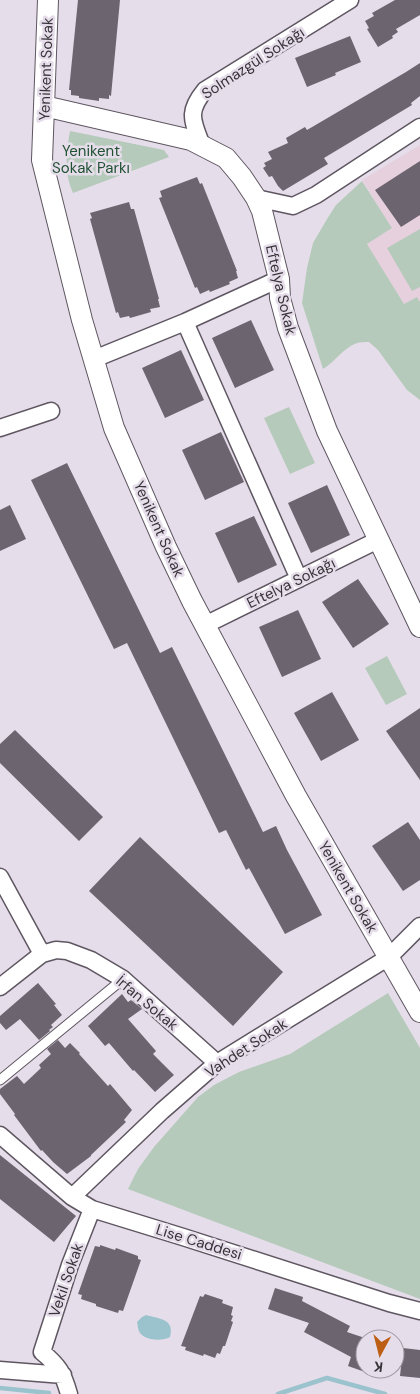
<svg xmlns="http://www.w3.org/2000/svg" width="420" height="1394" viewBox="0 0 420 1394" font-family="'DM Sans',sans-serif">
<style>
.education{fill:#e6d0dd}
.green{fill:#b5cabb}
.water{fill:#9bc3cd}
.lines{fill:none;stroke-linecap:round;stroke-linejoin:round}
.stream{stroke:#9bc3cd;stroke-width:4.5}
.building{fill:#6c646f}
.service-casing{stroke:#5e5661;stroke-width:11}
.minor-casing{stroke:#5e5661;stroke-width:19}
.tertiary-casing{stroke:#5e5661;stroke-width:22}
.service{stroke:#fff;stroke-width:9}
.minor{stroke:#fff;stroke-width:16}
.tertiary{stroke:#fff;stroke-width:20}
.labels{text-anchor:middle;stroke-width:5;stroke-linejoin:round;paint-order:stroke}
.street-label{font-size:15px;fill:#38353a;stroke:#e6ddea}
.park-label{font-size:15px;fill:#205133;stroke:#e6ddea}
</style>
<rect width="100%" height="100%" fill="#e6ddea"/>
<path class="education" d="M420 145V302L417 297 404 304 367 244 392 228 362 180Z"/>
<path class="green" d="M70 131 164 150 169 157 73 193C64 173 66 153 70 131Z
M362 181 392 228 367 244 404 304 417 297 420 302V400L407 390 378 350 369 342C365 342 360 342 357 343 343 348 335 362 323 369L302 303 307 268 313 243 327 219 336 205Z
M420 229V287L412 291 387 248Z
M289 407 315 463 290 474 264 418Z
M387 656 407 694 386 705 365 668Z
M388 993 420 1048V1299L128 1189 138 1169 154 1147 198 1097 214 1085 239 1072 290 1054Z"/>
<path class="water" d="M146 1315C160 1319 175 1319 170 1337 163 1341 147 1341 141 1334 138 1332 138 1326 137 1322L142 1317Z"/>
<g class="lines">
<path class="stream" d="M0 1388 49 1393
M278 1394 327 1378 385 1394"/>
</g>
<path class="building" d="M78 0H120L111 96 109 95V99L99 98V101L79 98V96L71 95V90H69Z
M395 0H420V15L396 29 398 32 392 36 393 38 378 47 367 29 369 28 365 21 374 16 372 13Z
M350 36 361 62 335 73 336 75 307 87 295 58Z
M420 63V96L411 103 412 105 324 158 328 164 283 191 278 186 272 176 269 177 263 168 266 166 264 163 272 159 268 152 288 143 286 138 305 127 307 130 406 72Z
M420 161V215L401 227 375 190Z
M197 177 200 184 202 183 237 271H236L238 278 229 282 230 284 210 292 209 290 200 294 197 287 195 288 159 198 162 197 160 191Z
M129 202 131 209H134L159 299H158L160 307 150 309 151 312 130 318 129 316 120 318 118 312 116 313 90 219 92 218 90 213Z
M251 320 274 370 235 388 212 338Z
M181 350 204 400 165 418 142 368Z
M221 432 244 482 205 500 182 450Z
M67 463 160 653 172 647 263 832 276 826 287 850 322 915 285 934 249 868 246 870 226 830 219 833 127 643 114 649 31 480Z
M327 485 350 535 311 553 288 503Z
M10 505 26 539 0 551V510Z
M254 516 277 565 238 583 215 533Z
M358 579 389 624 353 648 322 602Z
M298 610 321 659 282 677 259 627Z
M332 692 359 740 321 761 294 713Z
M420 708V780L386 731Z
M15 730 103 817 79 841 0 763V744Z
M408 822 420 840V880L403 891 372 846Z
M140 837 283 972 233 1026 89 891Z
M38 983 56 1004 54 1005 62 1015 51 1025 53 1027 49 1030 50 1031 39 1040 20 1019 6 1030 0 1023V1016Z
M122 994 128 1002 131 1000 142 1009 128 1019 156 1051 153 1054 174 1075 155 1092 134 1070 133 1071 109 1043 105 1046 88 1026Z
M58 1040 65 1048 70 1043 80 1053 79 1054 108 1086 110 1084 132 1110 124 1120 126 1122 91 1155V1156L67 1174 53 1162 42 1150 41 1151 14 1115 15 1114 0 1094V1089L17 1076 24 1084 41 1068 39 1065 51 1054 47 1049Z
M0 1155 76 1216 54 1242 0 1199Z
M100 1245 115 1250 116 1248 138 1256V1259L141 1260 123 1311 119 1310 118 1313 96 1306V1304L81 1299 82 1295 78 1294 95 1246 100 1247Z
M275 1288 303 1297 302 1301 350 1326 347 1332 365 1338V1372L348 1366 351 1357 304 1332 309 1323 268 1309Z
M205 1294 223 1300 222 1303 233 1307 231 1315 233 1316 231 1321 233 1322 225 1346H223L220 1354 217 1353 215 1358 204 1354 203 1356 185 1350 186 1347 181 1346 200 1296 203 1297Z
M403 1348 420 1350V1378L400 1376Z"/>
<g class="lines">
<g class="service-casing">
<path id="service" d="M0 1080 123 979"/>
</g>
<g class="minor-casing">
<path id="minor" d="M202 146C193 121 186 113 205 90L350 0
M256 198 293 206 316 195 420 127
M185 322 299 579
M94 359 185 322 279 279
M0 428 51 411
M205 625 378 540
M0 877 42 954
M0 987 42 954 56 950 67 951 91 960 123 979 217 1063
M0 1135 72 1197 92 1209 183 1237 389 1303 420 1311
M72 1197 162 1111 217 1063 389 957 420 926
M0 1370 63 1375
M69 1394C63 1373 59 1366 42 1352L70 1265 92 1209"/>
</g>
<g class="tertiary-casing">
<path id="tertiary" d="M48 0 42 160 82 320 114 428 166 547 192 601 296 796 420 1012
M44 106 191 140 226 158 242 177 256 198 262 211 279 279 280 298 288 328 327 431 420 627"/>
</g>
<use href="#service" class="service"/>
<use href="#minor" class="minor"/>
<use href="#tertiary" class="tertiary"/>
</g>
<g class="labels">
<g class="street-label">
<text transform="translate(253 63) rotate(-33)" y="5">Solmazgül Sokağı</text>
<text transform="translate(46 69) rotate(-88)" y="5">Yenikent Sokak</text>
<text transform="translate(281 290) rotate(77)" y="5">Eftelya Sokak</text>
<text transform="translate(159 529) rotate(66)" y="5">Yenikent Sokak</text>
<text transform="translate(291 583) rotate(-26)" y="5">Eftelya Sokağı</text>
<text transform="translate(348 887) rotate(60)" y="5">Yenikent Sokak</text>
<text transform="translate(147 1003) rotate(40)" y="5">İrfan Sokak</text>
<text transform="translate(246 1048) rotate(-33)" y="5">Vahdet Sokak</text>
<text transform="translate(199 1242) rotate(17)" y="5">Lise Caddesi</text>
<text transform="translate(66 1280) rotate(-71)" y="5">Vekil Sokak</text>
</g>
<g class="park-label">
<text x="91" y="156">Yenikent<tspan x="91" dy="17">Sokak Parkı</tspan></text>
</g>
</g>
<g transform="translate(380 1354) rotate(187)"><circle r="24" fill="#e6ddea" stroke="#a09aa4"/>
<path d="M0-4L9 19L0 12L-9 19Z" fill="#bc5e13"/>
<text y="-8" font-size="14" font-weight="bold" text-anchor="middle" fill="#38353a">K</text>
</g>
</svg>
